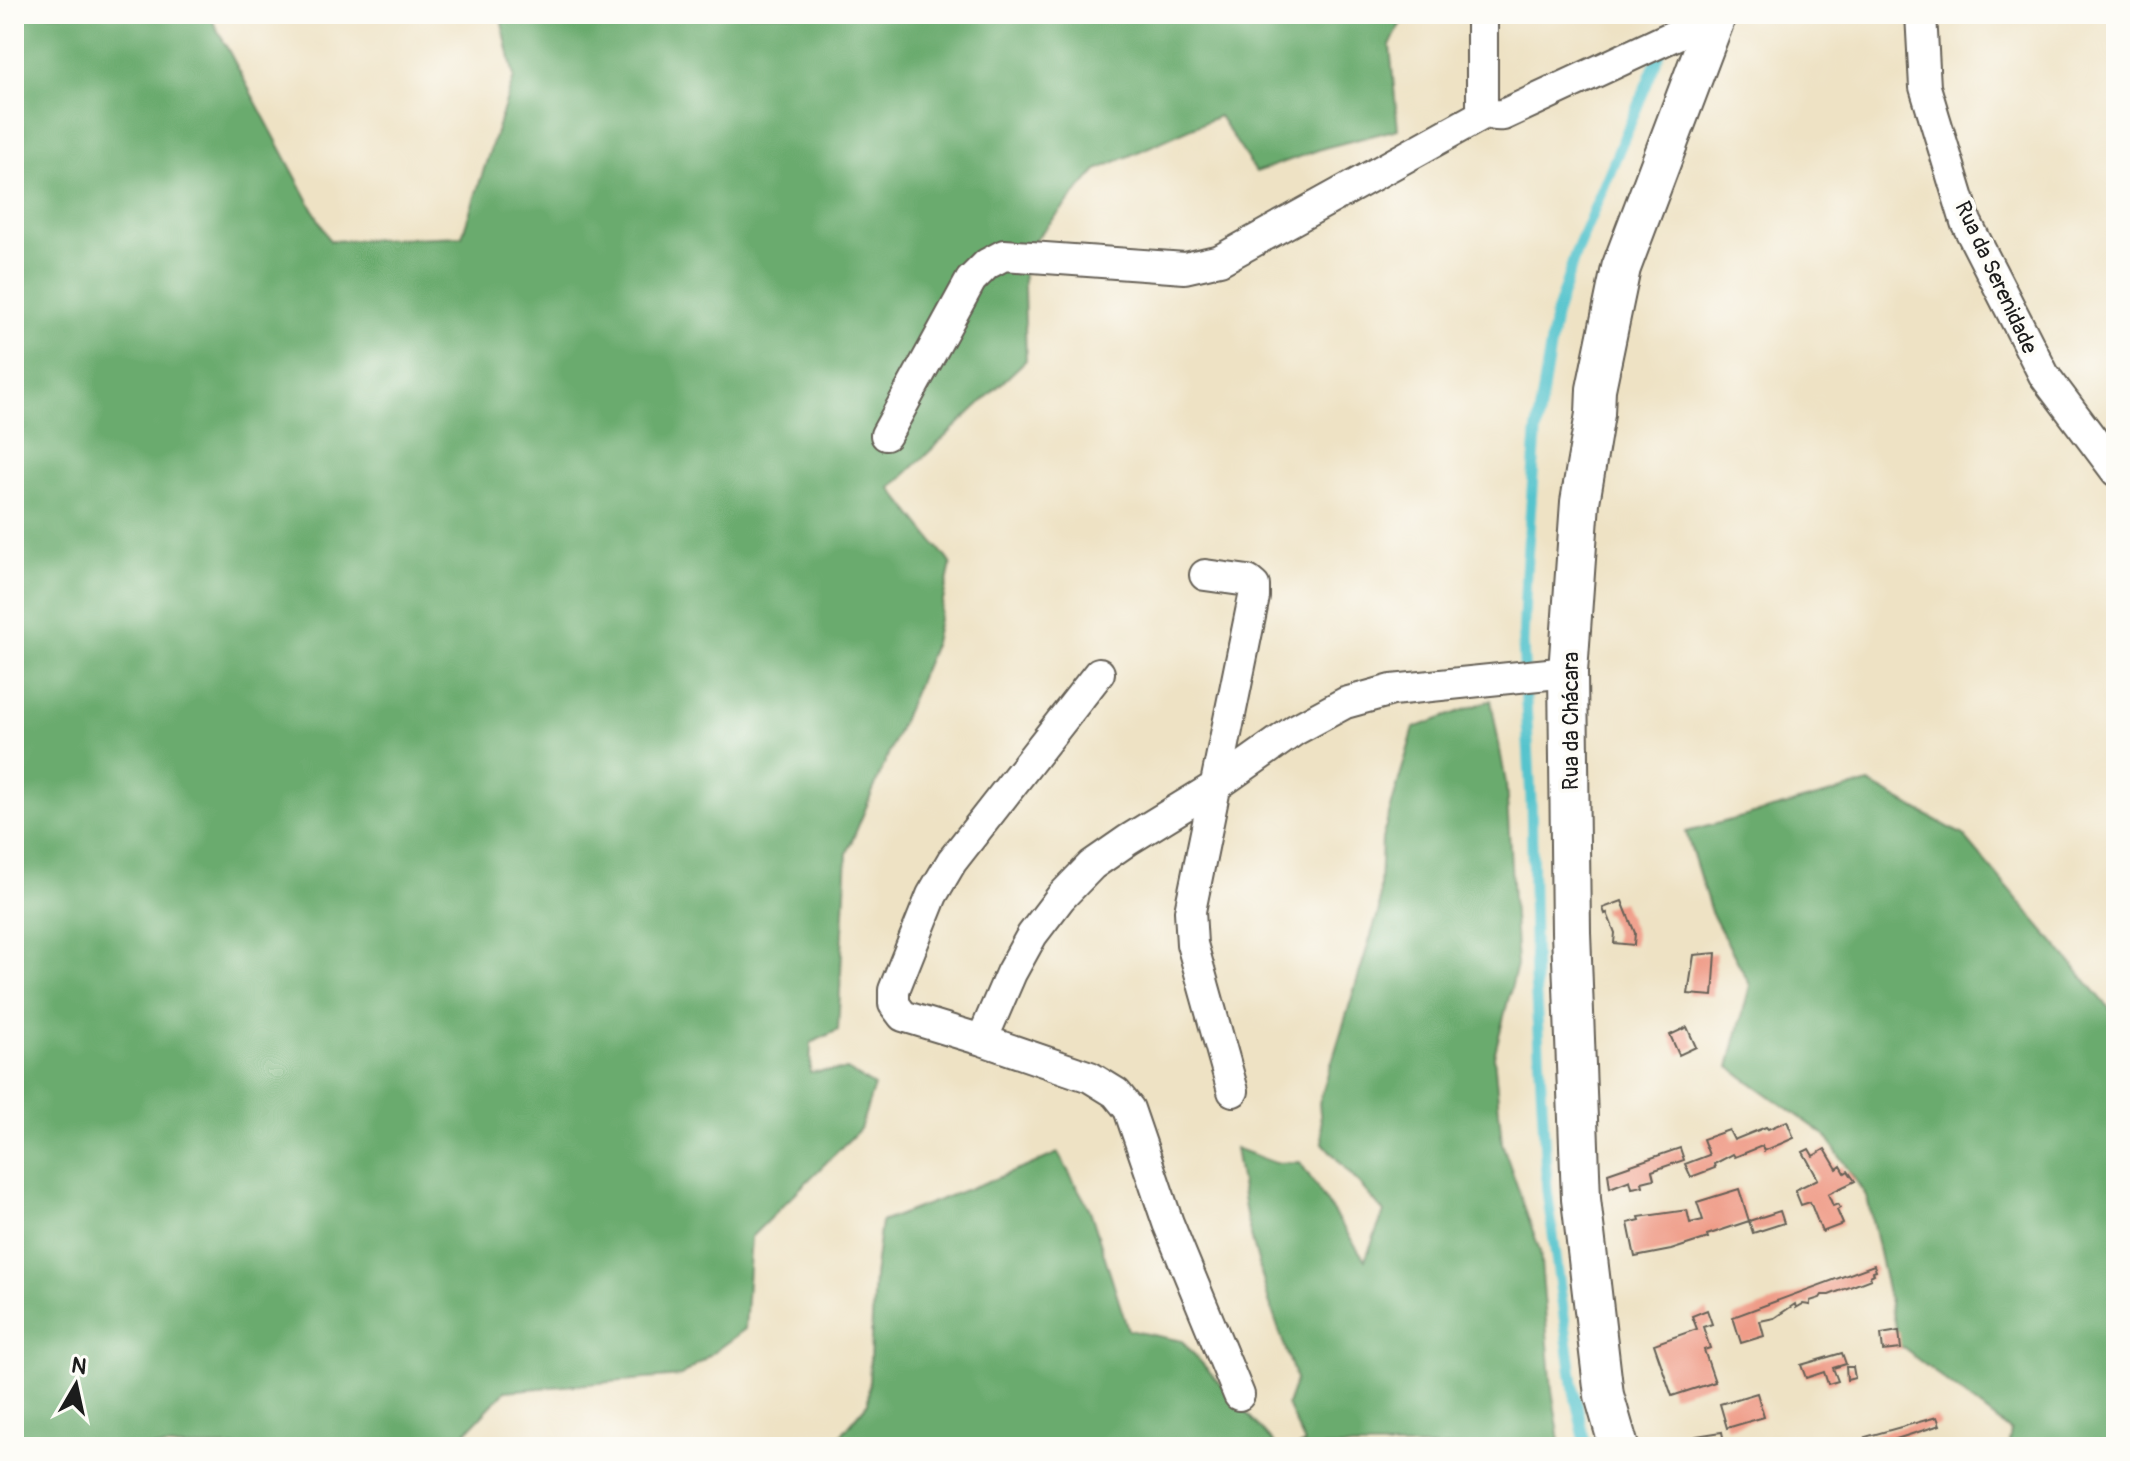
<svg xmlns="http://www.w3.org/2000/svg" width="2130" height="1461" viewBox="0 0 2130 1461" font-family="Pangolin,sans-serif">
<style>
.forest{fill:#6aab6e;stroke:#436445;stroke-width:2}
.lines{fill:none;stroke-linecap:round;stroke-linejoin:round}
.stream{stroke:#57c4cd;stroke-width:11}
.building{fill:#ef9c88}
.minor-casing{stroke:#666157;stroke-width:34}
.tertiary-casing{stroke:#666157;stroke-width:42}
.minor{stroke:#fff;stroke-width:30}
.tertiary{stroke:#fff;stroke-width:38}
.labels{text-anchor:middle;stroke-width:8;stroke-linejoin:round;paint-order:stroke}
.street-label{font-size:22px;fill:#1c1c1c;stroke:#fdfcf7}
</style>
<rect width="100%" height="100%" fill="#fdfcf7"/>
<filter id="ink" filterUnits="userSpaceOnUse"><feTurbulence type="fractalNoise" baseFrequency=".0125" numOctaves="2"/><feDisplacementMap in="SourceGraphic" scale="16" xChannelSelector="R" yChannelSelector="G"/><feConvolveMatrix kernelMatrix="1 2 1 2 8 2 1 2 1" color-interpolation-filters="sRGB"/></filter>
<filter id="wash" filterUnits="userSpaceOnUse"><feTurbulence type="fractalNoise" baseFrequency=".006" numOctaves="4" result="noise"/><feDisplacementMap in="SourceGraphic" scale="32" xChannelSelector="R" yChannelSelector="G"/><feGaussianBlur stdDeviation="1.8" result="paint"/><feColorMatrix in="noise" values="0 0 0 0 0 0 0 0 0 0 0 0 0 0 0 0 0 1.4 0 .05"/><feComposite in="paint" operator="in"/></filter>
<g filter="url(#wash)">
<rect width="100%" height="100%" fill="#eee2c4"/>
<path class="forest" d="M14 14H209L330 241 462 236 514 77 500 14H1405L1390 46 1398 129 1324 148 1256 172 1219 116 1097 170 1023 253 1026 360 891 488 951 564 933 647 847 853 838 1030 811 1043 810 1072 847 1070 874 1086 860 1129 751 1237 745 1329 681 1376 505 1391 452 1447H14Z
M1491 700 1506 783 1517 965 1494 1056 1502 1143 1540 1251 1552 1390 1561 1447H1298L1305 1444 1287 1405 1296 1379 1269 1302 1247 1221 1235 1148 1275 1163 1300 1162 1365 1260 1384 1212 1323 1143 1319 1103 1379 910 1382 839 1414 728Z
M1869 783 1963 835 2116 1016V1447H2008L2011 1431 1899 1345 1867 1197 1825 1135 1729 1067 1750 985 1711 912 1686 832Z
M1058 1153 1090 1210 1128 1330 1182 1341 1277 1447H831L868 1403 874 1276 881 1222 1026 1167Z"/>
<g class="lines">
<path class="stream" d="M1586 1447 1574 1391 1547 1190 1535 980 1531 801 1523 643 1526 573 1536 434 1555 317 1576 252 1661 50"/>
</g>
<g id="blocks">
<path class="building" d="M1622 901 1635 933 1634 945 1614 943 1615 933 1607 913 1605 914 1603 908Z
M1716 953 1713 996 1688 994 1694 955Z
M1687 1027 1696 1047 1679 1055 1670 1035Z
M1787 1121 1794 1138 1764 1151 1762 1146 1735 1157 1733 1154 1714 1164 1715 1168 1691 1177 1685 1164 1709 1155 1703 1139 1729 1130 1734 1140 1766 1127 1768 1129Z
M1680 1148 1684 1160 1652 1171 1654 1179 1642 1182 1643 1186 1632 1188 1630 1180 1610 1188 1608 1173Z
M1809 1149 1813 1156 1825 1149 1837 1169 1841 1166 1845 1173 1848 1171 1855 1181 1828 1194 1833 1206 1838 1204 1840 1208 1837 1210 1843 1224 1822 1232 1810 1202 1801 1205 1795 1190 1818 1179 1803 1152Z
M1739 1189 1749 1221 1707 1235 1708 1238 1671 1250 1635 1257 1628 1223 1640 1220 1639 1217 1687 1210 1690 1223 1703 1220 1697 1202Z
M1780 1211 1784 1223 1753 1233 1749 1221Z
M1874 1265 1876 1271 1873 1272 1874 1274 1870 1276 1871 1279 1829 1295H1822L1820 1298 1810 1301V1305L1803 1304 1796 1308 1795 1304 1774 1318 1760 1321 1764 1336 1741 1343 1733 1317Z
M1707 1310 1712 1324 1703 1327 1710 1348 1704 1350 1715 1382 1672 1396 1654 1344 1697 1329 1692 1316Z
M1899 1331 1901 1349 1883 1351 1881 1334Z
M1842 1353 1846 1364 1833 1368 1838 1381 1828 1384 1824 1372 1806 1378 1801 1365Z
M1846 1367H1853L1855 1378 1847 1380Z
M1757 1393 1764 1417 1727 1428 1720 1404Z
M1937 1417 1940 1425 1871 1447 1865 1437Z
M1722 1432 1725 1447H1698L1696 1436Z"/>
</g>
</g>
<g filter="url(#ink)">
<use href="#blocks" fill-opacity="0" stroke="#666157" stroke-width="2"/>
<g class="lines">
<g class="minor-casing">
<path id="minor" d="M1482 14V105C1488 114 1492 116 1503 115L1716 16
M1921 14 1925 87 1966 222 2044 375 2116 471
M886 435 971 280 987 264 1004 255 1185 268 1220 260 1487 112
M1205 575 1248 581 1254 586V597L1190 911 1192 944 1233 1091
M1099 673 952 861 932 895 894 990V1004L903 1016 982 1040 1090 1077 1116 1093 1129 1109 1168 1223 1239 1395
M982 1040 1011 973 1032 935 1061 897 1092 865 1128 840 1216 786 1295 730 1345 703 1392 690 1568 672"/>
</g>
<g class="tertiary-casing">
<path id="tertiary" d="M1619 1447 1604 1395 1581 1199 1571 932 1568 672 1580 502 1595 414 1596 389 1621 268 1717 14"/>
</g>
<use href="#minor" class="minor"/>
<use href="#tertiary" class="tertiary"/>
</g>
</g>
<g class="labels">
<g class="street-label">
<text transform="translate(1997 277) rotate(65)" y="8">Rua da Serenidade</text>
<text transform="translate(1570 721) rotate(-90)" y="8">Rua da Chácara</text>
</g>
</g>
<rect width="2130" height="1461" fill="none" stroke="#fdfcf7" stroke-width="48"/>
<g transform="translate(76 1385) rotate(9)" stroke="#fdfcf7" stroke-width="6" paint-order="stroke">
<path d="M0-6L14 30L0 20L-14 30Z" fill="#1c1c1c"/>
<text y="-12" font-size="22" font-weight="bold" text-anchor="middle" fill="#1c1c1c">N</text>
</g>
</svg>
